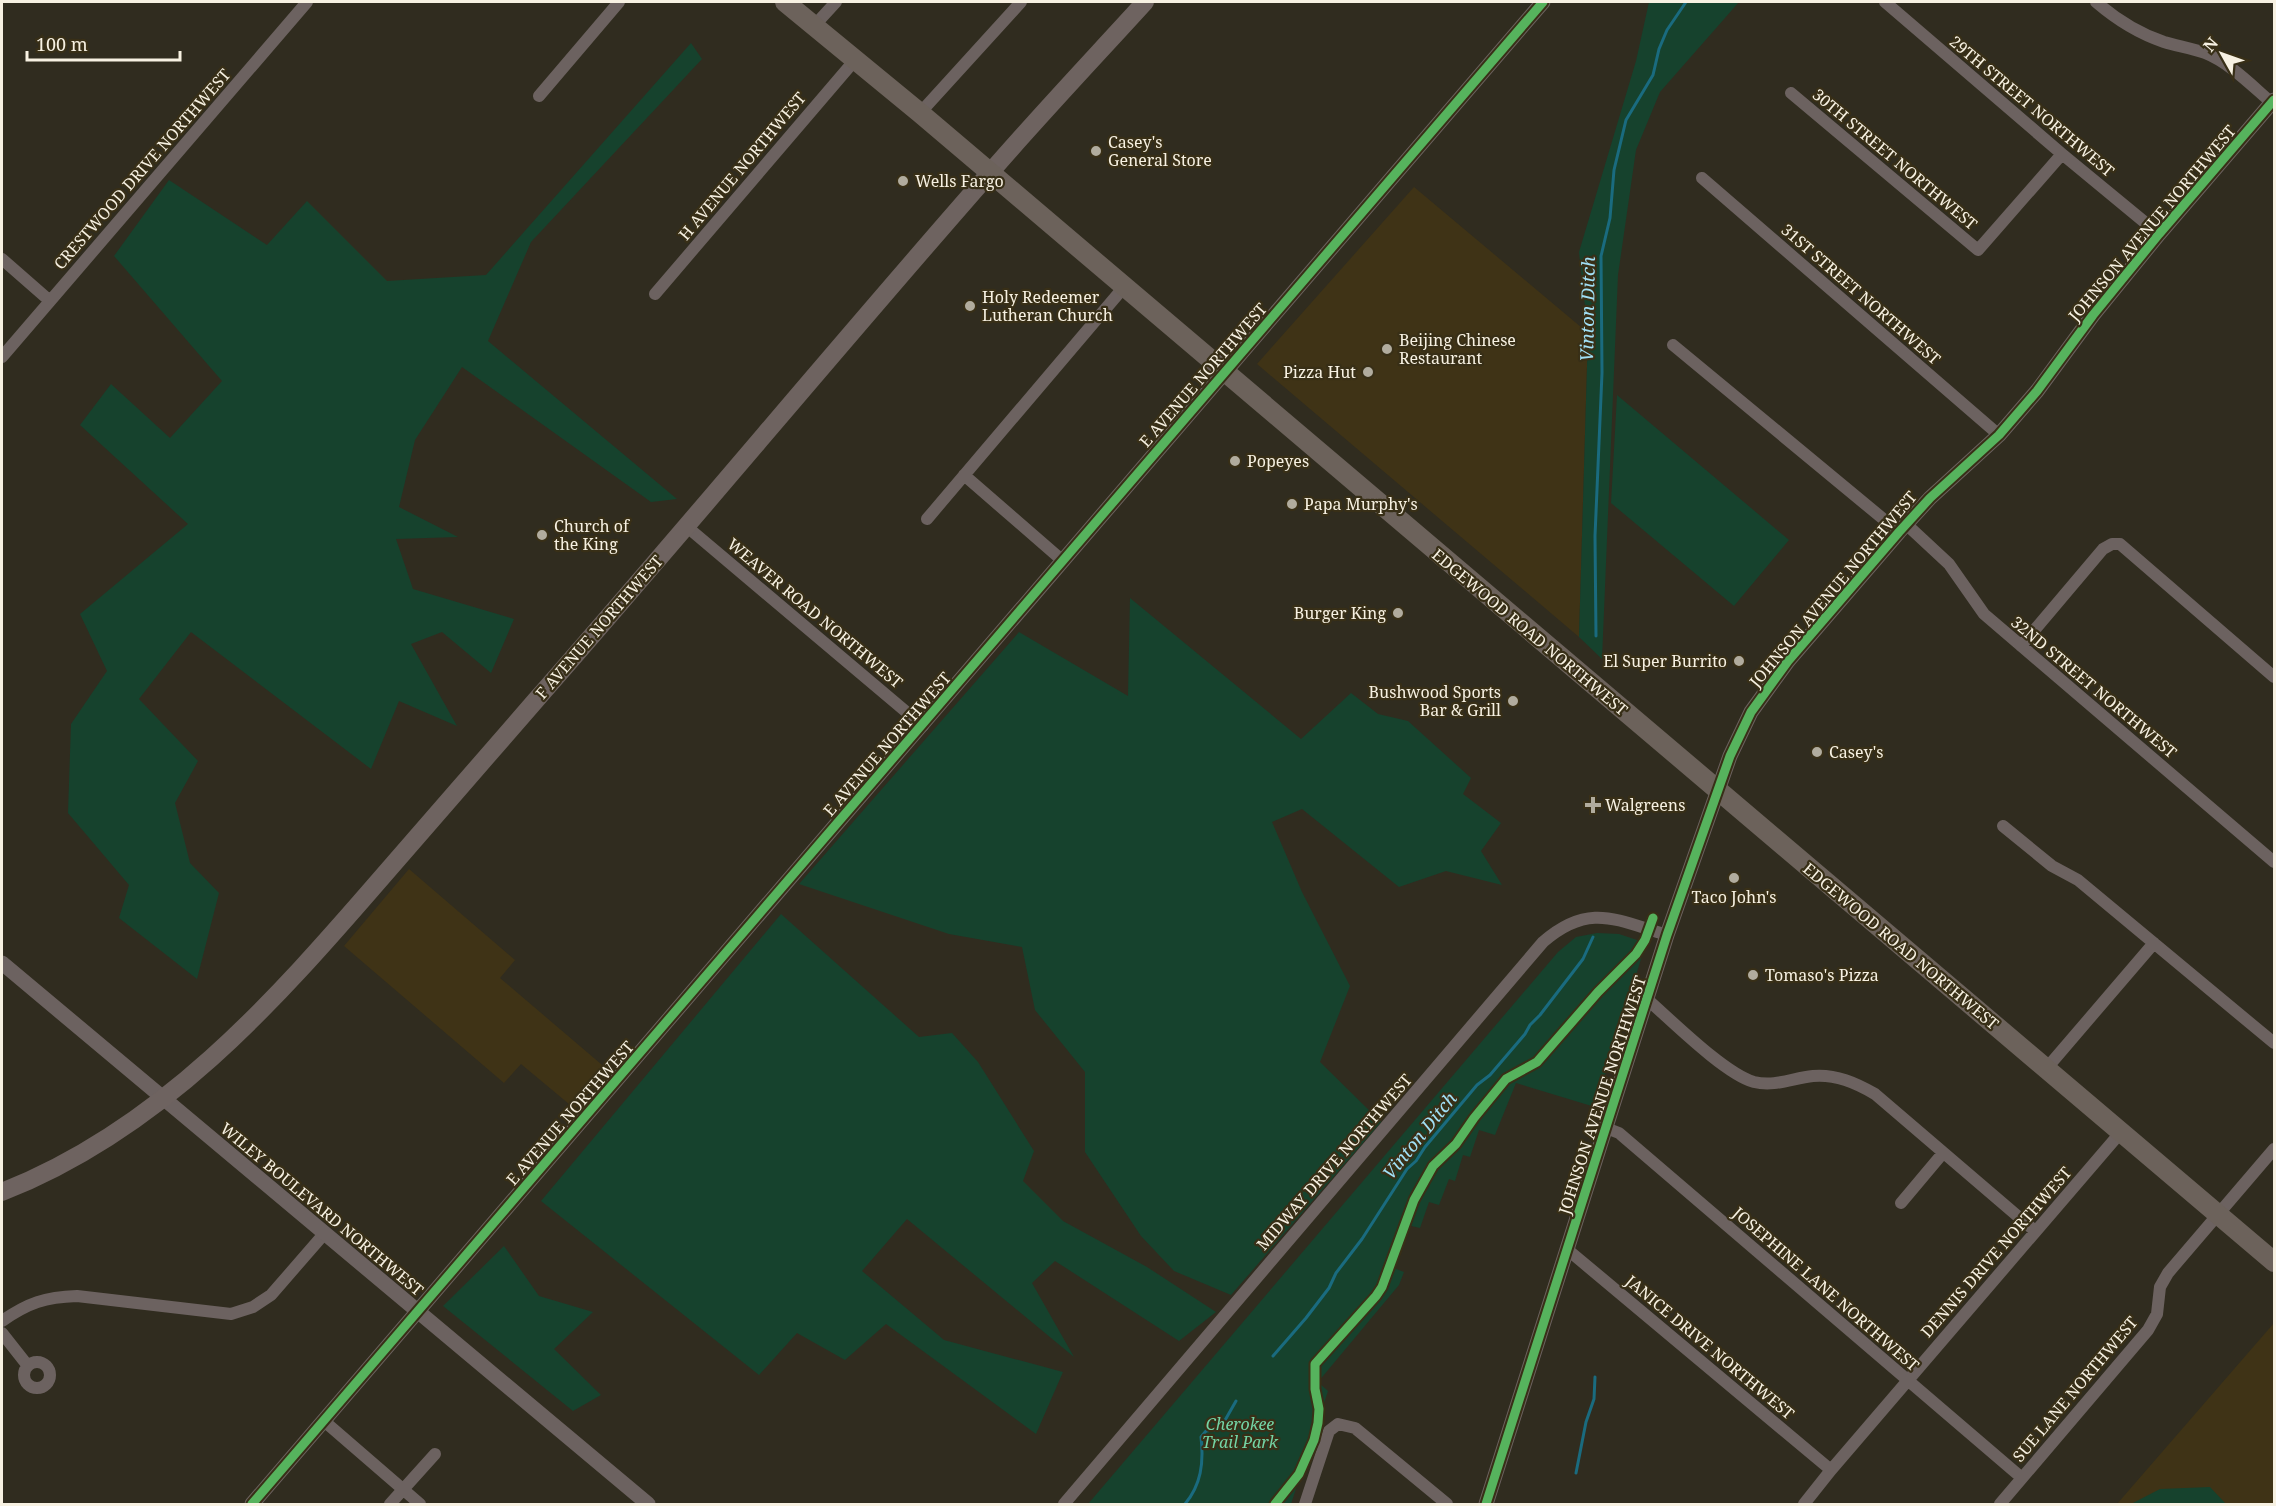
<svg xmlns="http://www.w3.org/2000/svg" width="2276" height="1506" viewBox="0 0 2276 1506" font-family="'Noto Serif',serif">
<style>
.built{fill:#3f3316}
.green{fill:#16422d}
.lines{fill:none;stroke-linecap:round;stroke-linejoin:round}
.stream{stroke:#1a6b7f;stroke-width:3}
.minor{stroke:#6c6260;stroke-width:12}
.tertiary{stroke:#6c6260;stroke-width:15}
.secondary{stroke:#6e6360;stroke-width:18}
.primary{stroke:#6c625b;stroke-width:20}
.cycleway-casing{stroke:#382f17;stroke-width:13}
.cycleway{stroke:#56b35d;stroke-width:9}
.poi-dot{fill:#b1ac9e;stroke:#382f17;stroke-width:2}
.labels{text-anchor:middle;stroke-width:4.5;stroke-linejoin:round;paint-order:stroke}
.street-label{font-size:16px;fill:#f7f1e2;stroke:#382f17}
.poi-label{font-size:16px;fill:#f7f1e2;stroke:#382f17;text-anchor:start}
.park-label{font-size:16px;font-style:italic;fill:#73d5a6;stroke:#382f17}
.water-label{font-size:18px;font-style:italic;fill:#a1e0f6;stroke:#382f17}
</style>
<rect width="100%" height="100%" fill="#302c1f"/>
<path class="built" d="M1414 187 1588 333 1579 637 1257 364Z
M409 869 515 960 500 978 608 1070 575 1109 521 1064 504 1083 344 946Z
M2274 1323V1504H2117Z"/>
<path class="green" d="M1649 2H1739L1660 92 1636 150 1618 275 1602 659 1579 637 1588 333 1579 252 1636 61Z
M691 43 702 59 531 242 488 341 677 499 651 502 462 367 415 440 399 507 458 537 396 539 413 589 514 619 491 673 442 632 411 644 457 726 399 701 371 769 191 632 139 699 198 761 175 803 190 863 219 893 197 979 119 918 129 885 68 813 71 724 107 671 80 614 188 524 80 425 111 384 170 438 222 381 114 256 169 180 267 245 307 201 387 281 486 275Z
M1617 395 1789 540 1734 606 1611 503Z
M1130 598 1301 739 1351 693 1378 714 1408 721 1471 778 1463 794 1501 823 1481 851 1502 885 1446 871 1399 887 1302 809 1272 822 1302 892 1350 986 1320 1062 1381 1122 1231 1295 1174 1271 1141 1236 1085 1152V1072L1035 1010 1022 947 949 934 799 884 1019 632 1128 696Z
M781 914 919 1037 952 1033 978 1062 1034 1151 1023 1181 1063 1221 1147 1267 1216 1312 1179 1341 1055 1261 1032 1283 1074 1357 907 1219 862 1271 944 1340 1063 1372 1036 1434 886 1324 845 1360 797 1333 759 1375 541 1201Z
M1597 933 1619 934 1646 943 1595 1107 1516 1083 1495 1135 1479 1130 1470 1157 1463 1155 1455 1181 1449 1179 1439 1205 1429 1202 1420 1228 1407 1225 1391 1267 1404 1272 1399 1285 1318 1382 1328 1391 1291 1504H1088L1558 952 1576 937Z
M504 1246 539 1296 593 1312 554 1349 601 1395 573 1411 443 1306Z
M2210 1487 2226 1504H2131L2160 1489Z"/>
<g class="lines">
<path class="stream" d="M1596 636 1595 536 1602 373 1601 256 1610 218 1614 170 1626 120 1653 75 1659 49 1667 30 1686 2
M1273 1356 1306 1318 1329 1288 1336 1273 1362 1239 1407 1169 1416 1161 1425 1147 1477 1085 1490 1075 1525 1034 1530 1025 1540 1015 1583 959 1593 937
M1576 1473 1586 1422 1594 1399 1595 1377
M1185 1504C1201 1485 1204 1463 1201 1437L1206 1431 1220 1429 1236 1401"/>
<path class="minor" d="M1885 2 2062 154 2159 234
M2096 2C2117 20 2137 33 2164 42 2177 46 2192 48 2205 53 2230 63 2251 85 2272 103
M814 26 836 2
M1791 93 1978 250 2062 154
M539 96 619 2
M920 113 1021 2
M1702 178 1999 435
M2 259 50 301
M655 294 855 60
M1673 345 1899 532
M2 357 307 2
M964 475 1063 561
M927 519 1124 287
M1906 524 1949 564 1984 614 2274 862
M686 526 923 726
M2021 646 2103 549 2112 544H2120L2274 677
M2003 826 2052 866 2078 880 2274 1043
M1648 1000C1672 1021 1725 1074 1754 1082 1775 1087 1793 1078 1813 1076 1836 1074 1856 1083 1875 1094L2035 1231
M2046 1069 2154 943
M1606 1128 1619 1133 2022 1478
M1901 1203 1943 1153
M1568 1250 1831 1470
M2 1321C28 1303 45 1297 77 1296L231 1314 253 1307 271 1295 324 1234
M2 1333 28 1366
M24 1375a13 13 0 1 1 26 0a13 13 0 1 1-26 0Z
M324 1421 420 1504
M390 1504 435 1454
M1064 1504 1543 942C1589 902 1616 920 1667 935
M1305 1504 1329 1431 1338 1424 1355 1428 1447 1504
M1804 1504 1831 1470 2121 1132
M2000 1504 2148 1330 2157 1314 2160 1287 2168 1273 2274 1149"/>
<path class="tertiary" d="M2 963 648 1504
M252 1504 1543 2
M1486 1504 1667 935 1730 756 1751 712 1788 661 1899 532 1930 498 1999 435 2037 391 2093 315 2159 234 2274 100"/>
<path class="secondary" d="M2 1192C162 1129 273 1003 383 876 434 817 485 759 536 700 689 526 836 348 988 175 1039 116 1093 59 1145 2"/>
<path class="primary" d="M785 2 920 113 2274 1262"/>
<g class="cycleway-casing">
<path id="cycleway" d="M252 1504 1543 2
M1275 1504 1299 1474 1314 1440 1318 1423 1319 1409 1315 1389V1364L1376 1296 1382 1287 1414 1200 1433 1166 1456 1144 1474 1118 1506 1079 1537 1062 1598 992 1636 954 1645 940 1653 918
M1486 1504 1667 935 1730 756 1751 712 1788 661 1899 532 1930 498 1999 435 2037 391 2093 315 2159 234 2274 100"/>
</g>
<use href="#cycleway" class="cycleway"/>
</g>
<g class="poi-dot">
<circle cx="1096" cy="151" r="6"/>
<circle cx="903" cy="181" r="6"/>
<circle cx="970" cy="306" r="6"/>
<circle cx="1387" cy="349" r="6"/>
<circle cx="1368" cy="372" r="6"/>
<circle cx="1235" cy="461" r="6"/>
<circle cx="1292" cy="504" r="6"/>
<circle cx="542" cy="535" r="6"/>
<circle cx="1398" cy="613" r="6"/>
<circle cx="1739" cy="661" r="6"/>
<circle cx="1513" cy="701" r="6"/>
<circle cx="1817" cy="752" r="6"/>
<path d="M1590 796h6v6h6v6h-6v6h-6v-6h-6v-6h6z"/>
<circle cx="1734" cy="878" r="6"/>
<circle cx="1753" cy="975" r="6"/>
</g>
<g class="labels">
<g class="street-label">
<text transform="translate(2032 106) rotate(40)" y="6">29TH STREET NORTHWEST</text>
<text transform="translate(1895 159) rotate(40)" y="6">30TH STREET NORTHWEST</text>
<text transform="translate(742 166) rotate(-50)" y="6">H AVENUE NORTHWEST</text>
<text transform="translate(142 169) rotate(-49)" y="6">CRESTWOOD DRIVE NORTHWEST</text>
<text transform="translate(2152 223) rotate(-50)" y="6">JOHNSON AVENUE NORTHWEST</text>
<text transform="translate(1861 294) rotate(41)" y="6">31ST STREET NORTHWEST</text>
<text transform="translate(1203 375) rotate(-49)" y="6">E AVENUE NORTHWEST</text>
<text transform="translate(1833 589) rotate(-50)" y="6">JOHNSON AVENUE NORTHWEST</text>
<text transform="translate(815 613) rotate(40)" y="6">WEAVER ROAD NORTHWEST</text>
<text transform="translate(599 627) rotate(-49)" y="6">F AVENUE NORTHWEST</text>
<text transform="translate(1530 632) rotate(40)" y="6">EDGEWOOD ROAD NORTHWEST</text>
<text transform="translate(2094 687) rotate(40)" y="6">32ND STREET NORTHWEST</text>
<text transform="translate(887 744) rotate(-49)" y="6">E AVENUE NORTHWEST</text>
<text transform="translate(1901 946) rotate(40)" y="6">EDGEWOOD ROAD NORTHWEST</text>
<text transform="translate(1602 1095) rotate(-72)" y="6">JOHNSON AVENUE NORTHWEST</text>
<text transform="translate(570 1113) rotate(-49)" y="6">E AVENUE NORTHWEST</text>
<text transform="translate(1334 1162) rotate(-49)" y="6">MIDWAY DRIVE NORTHWEST</text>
<text transform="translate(322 1209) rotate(40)" y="6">WILEY BOULEVARD NORTHWEST</text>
<text transform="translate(1996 1252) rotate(-49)" y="6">DENNIS DRIVE NORTHWEST</text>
<text transform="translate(1826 1289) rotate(41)" y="6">JOSEPHINE LANE NORTHWEST</text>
<text transform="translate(1710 1347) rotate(40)" y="6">JANICE DRIVE NORTHWEST</text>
<text transform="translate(2075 1389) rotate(-50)" y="6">SUE LANE NORTHWEST</text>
</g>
<g class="poi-label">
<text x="1108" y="148">Casey's<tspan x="1108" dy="18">General Store</tspan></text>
<text x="915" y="187">Wells Fargo</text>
<text x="982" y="303">Holy Redeemer<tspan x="982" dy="18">Lutheran Church</tspan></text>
<text x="1399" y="346">Beijing Chinese<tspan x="1399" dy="18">Restaurant</tspan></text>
<text x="1356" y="378" text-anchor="end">Pizza Hut</text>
<text x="1247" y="467">Popeyes</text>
<text x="1304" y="510">Papa Murphy's</text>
<text x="554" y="532">Church of<tspan x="554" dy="18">the King</tspan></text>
<text x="1386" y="619" text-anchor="end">Burger King</text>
<text x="1727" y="667" text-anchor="end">El Super Burrito</text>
<text x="1501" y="698" text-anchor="end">Bushwood Sports<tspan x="1501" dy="18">Bar &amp; Grill</tspan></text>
<text x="1829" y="758">Casey's</text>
<text x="1605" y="811">Walgreens</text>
<text x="1734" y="903" text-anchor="middle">Taco John's</text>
<text x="1765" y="981">Tomaso's Pizza</text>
</g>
<g class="park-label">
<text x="1240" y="1430">Cherokee<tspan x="1240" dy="18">Trail Park</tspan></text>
</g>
<g class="water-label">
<text transform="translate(1588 309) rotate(-89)" y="6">Vinton Ditch</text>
<text transform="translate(1420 1136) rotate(-51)" y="6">Vinton Ditch</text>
</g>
</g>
<rect width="2276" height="1506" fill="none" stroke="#f7f1e2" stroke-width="6"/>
<g transform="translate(2222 54) rotate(310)" stroke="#382f17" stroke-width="4.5" paint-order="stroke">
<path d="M0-4.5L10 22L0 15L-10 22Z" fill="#f7f1e2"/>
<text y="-9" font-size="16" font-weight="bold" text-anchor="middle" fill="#f7f1e2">N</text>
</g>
<path d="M27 51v9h153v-9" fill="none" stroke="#f7f1e2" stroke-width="3"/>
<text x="36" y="51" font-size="18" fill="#f7f1e2" stroke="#382f17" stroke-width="4.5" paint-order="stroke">100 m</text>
</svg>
